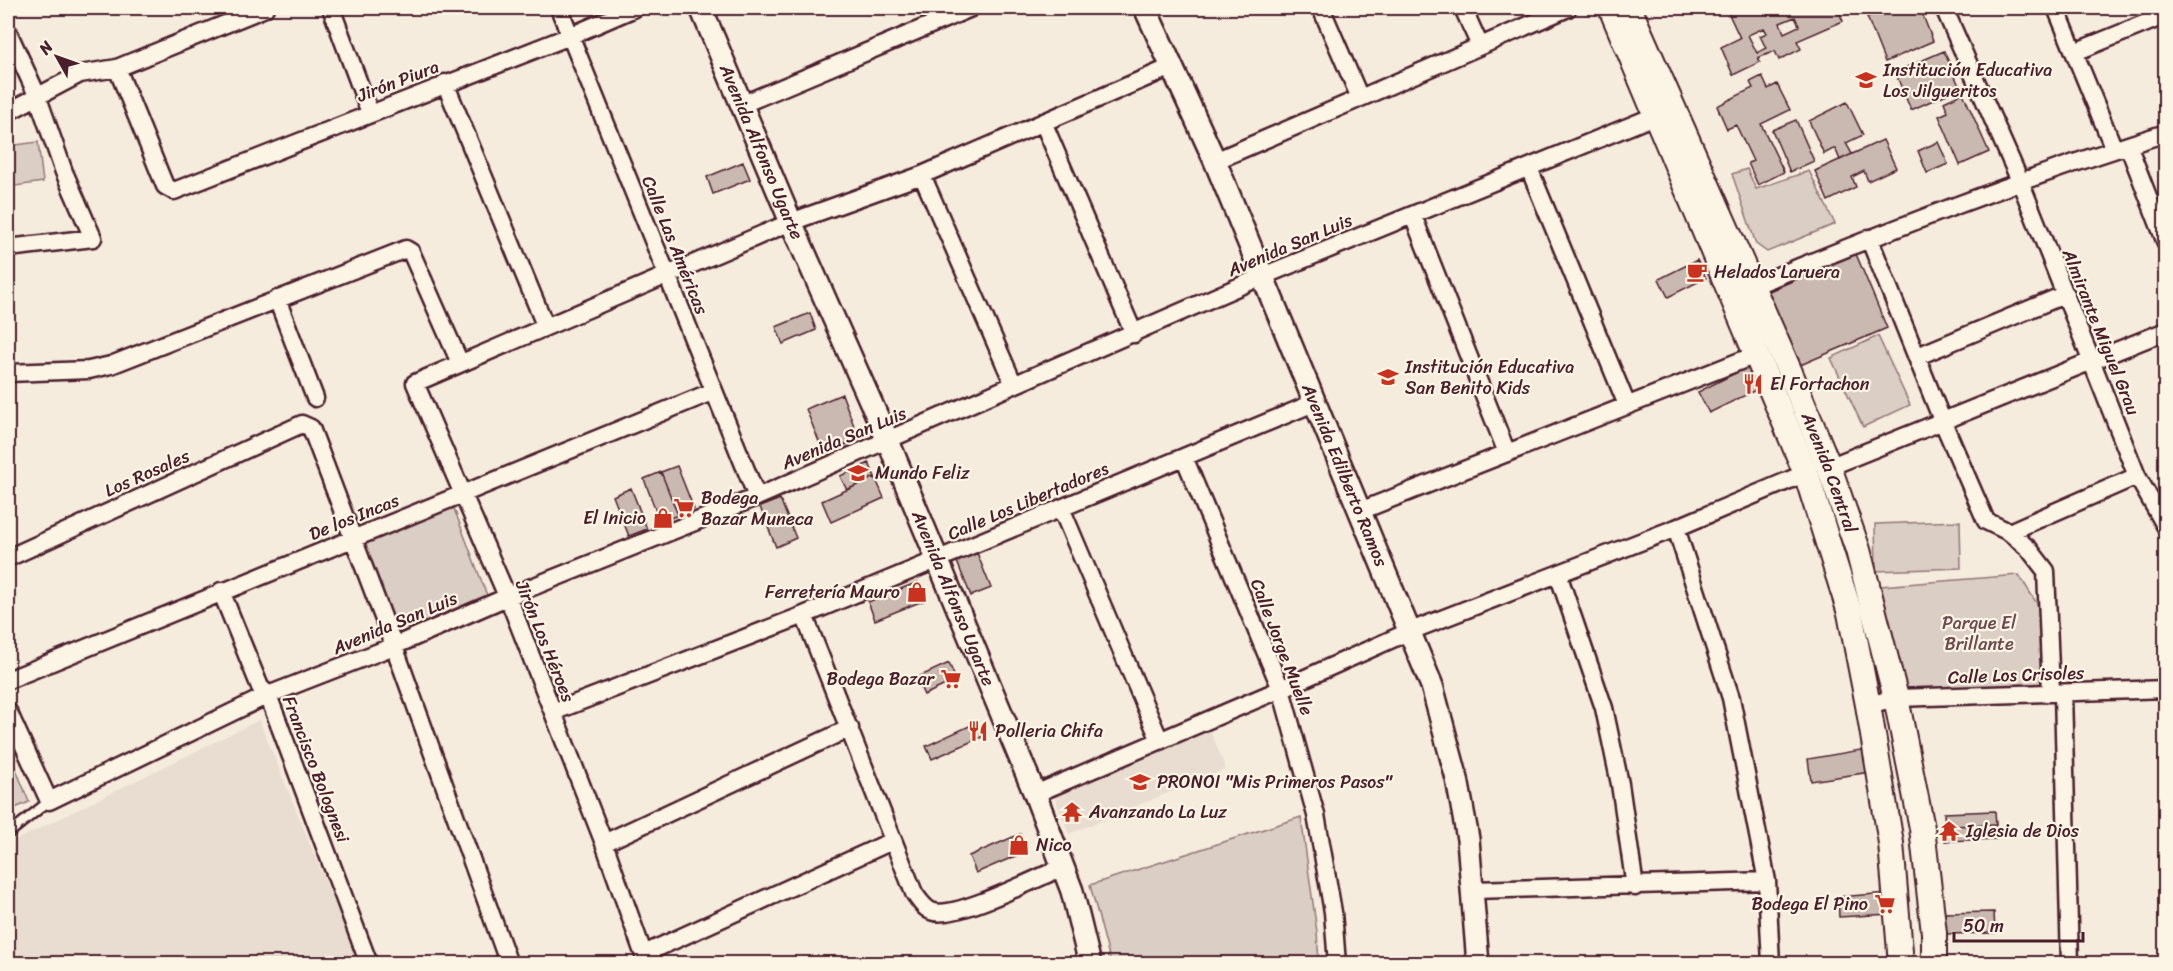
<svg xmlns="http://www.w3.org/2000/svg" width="2173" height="971" viewBox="0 0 2173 971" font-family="Sriracha,sans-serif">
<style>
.built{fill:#e8ddd0}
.green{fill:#dbcec4;stroke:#927678;stroke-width:1.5}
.building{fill:#cab9b1;stroke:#4a1f2b;stroke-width:1.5;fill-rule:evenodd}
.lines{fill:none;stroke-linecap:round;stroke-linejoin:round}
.service-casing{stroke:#4a1f2b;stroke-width:13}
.minor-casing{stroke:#4a1f2b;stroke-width:21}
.tertiary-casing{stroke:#4a1f2b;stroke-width:26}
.secondary-casing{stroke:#4a1f2b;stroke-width:28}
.service{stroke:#fcf5e5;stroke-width:8}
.minor{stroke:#fcf5e5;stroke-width:16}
.tertiary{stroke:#fcf5e5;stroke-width:21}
.secondary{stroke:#fcf5e5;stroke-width:24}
.labels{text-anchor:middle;stroke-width:4.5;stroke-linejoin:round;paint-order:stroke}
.poi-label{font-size:18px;fill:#4a1f2b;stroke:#fcf5e5;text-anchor:start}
.street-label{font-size:18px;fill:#4a1f2b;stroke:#fcf5e5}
.park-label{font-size:18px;fill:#6e4b51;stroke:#fcf5e5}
</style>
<rect width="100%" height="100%" fill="#f5ecde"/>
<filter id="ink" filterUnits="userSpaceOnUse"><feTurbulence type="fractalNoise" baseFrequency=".0167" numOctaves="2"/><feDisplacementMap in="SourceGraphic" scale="12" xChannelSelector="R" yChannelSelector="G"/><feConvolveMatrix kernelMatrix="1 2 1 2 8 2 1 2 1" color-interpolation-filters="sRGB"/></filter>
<g filter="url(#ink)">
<path class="built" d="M259 720 359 963H8V844Z
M1210 730 1226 769 1069 834 1054 796Z"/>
<path class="green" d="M38 142 43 182 8 187V146Z
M1747 169 1756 189 1809 171 1835 224 1767 252 1756 244 1732 174Z
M1878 336 1910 405 1863 427 1831 358Z
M453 506 488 598 395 639 354 547Z
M1960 521 1961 568 1876 571 1875 524Z
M2019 575 2039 607 2044 687 1903 689 1881 586Z
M8 749 29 802 8 811Z
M1301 817 1317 932 1319 963H1111L1090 885Z"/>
<path class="building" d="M1733 8H1773L1776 14 1790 8H1837L1843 21 1797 41 1801 49 1779 60 1775 51 1758 58 1760 62 1733 75 1721 47 1740 38 1727 10ZM1795 17 1799 26 1784 33 1780 23ZM1764 28 1767 33 1760 36 1766 48 1757 53 1748 35Z
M1889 8H1920L1933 41 1885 62 1867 17Z
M1944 51 1960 88 1911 110 1895 72Z
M1762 76 1768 89 1777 84 1790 110 1761 124 1784 172 1758 185 1748 163 1753 161 1736 125 1727 129 1717 106 1753 88 1750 82Z
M1963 93 1989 152 1960 165 1939 116 1948 112 1944 102Z
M1847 102 1863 135 1846 143 1852 154 1840 160 1835 148 1824 154 1809 121Z
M1796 120 1814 161 1790 172 1772 130Z
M1883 140 1896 168 1868 181 1864 171 1852 177 1856 187 1828 201 1815 171Z
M1938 142 1948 164 1927 173 1918 151Z
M743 162 750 179 713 194 707 177Z
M1856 254 1887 328 1798 366 1767 292Z
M1697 260 1706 278 1668 297 1659 279Z
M810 313 816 330 783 344 776 327Z
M1749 366 1760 388 1709 413 1698 392Z
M842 394 859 439 824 454 806 409Z
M869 463 875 477 847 490 840 476Z
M677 466 694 509 678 515 661 472Z
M661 472 678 515 660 522 644 479Z
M875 477 884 498 831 522 822 501Z
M631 488 647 529 629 536 613 496Z
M780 499 796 538 776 547 760 507Z
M977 553 991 588 971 596 957 562Z
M918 582 925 600 875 620 868 602Z
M949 663 956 680 924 695 916 678Z
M978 722 984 736 932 759 926 746Z
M1866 749 1870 772 1811 781 1808 759Z
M1995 811 1996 825 1945 826 1944 813Z
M1996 825V839L1945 841V826Z
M1020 834 1027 851 976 873 969 856Z
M1888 893 1890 914 1839 917 1838 897Z
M1994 912 1995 933 1944 934V913Z"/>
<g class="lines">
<g class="service-casing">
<path id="service" d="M8 834 49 801"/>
</g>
<g class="minor-casing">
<path id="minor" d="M331 8 370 113
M559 8 757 497
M1321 8 1360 98
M1463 8 1480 46
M1944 8 2020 181 2137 476 2166 527
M2056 8 2114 149
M8 32 37 95 64 172 93 238 8 248
M2075 52 2166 15
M117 68 165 186 174 191 570 36 635 8
M445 83 545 325
M743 104 971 8
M8 112 80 74 117 68 265 8
M1043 122 1134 334
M2128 145 2166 243
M1215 161 1568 8
M1529 168 1627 405
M922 175 1014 385
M1413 216 1507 453
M1869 238 1942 420 1986 521 2009 532 2029 549 2046 571 2051 693
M1753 286C1889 230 2025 177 2166 133
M277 299 315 398
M1918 356 2066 294
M8 373 89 370 111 365 406 249 411 252 460 363
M1184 457 1281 689 1316 815 1333 912 1337 964
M1829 467 2166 331
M1061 508 1160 741
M1360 511 1758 354
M1676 528 1731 698 1767 881 1771 964
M2009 532 2137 476
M8 558 302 424 311 428 394 646 509 964
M1558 574 1604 708 1620 784 1635 887
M221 591 260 687 268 695 369 964
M804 615 914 893C919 900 925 910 934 912 958 918 1037 878 1063 867
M8 680 714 391
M2063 693 2070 964
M1868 705 1896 698 2166 689
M8 711 49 801 268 695 394 646 507 597 757 497 1263 276 1657 115
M553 712 804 615 1316 402
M1035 794 1281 689 1408 632 1676 528 1806 473
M604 843 850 728
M1474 890 1767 881
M644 954 892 841
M647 964 604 843 513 610 415 383 791 222 922 175 1171 67"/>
</g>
<g class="tertiary-casing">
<g id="tertiary">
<path id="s1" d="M701 8 791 222 888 441 1035 794 1072 891 1090 964"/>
<path id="s2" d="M1145 8 1215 161 1432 686 1457 779 1468 839 1478 964"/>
</g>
</g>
<g class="secondary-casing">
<g id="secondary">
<path d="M1611 8 1806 473 1850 613 1868 705 1891 843 1901 964"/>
<path id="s3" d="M1629 8 1789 370 1829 467 1858 550 1896 698 1922 828 1934 933V964"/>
</g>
</g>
<use href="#service" class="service"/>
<use href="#minor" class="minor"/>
<use href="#tertiary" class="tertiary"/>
<use href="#secondary" class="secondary"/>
</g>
</g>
<defs>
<g id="school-bare" transform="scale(1.62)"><path d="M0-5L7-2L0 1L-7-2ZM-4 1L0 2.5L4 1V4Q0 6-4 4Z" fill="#c8321e" stroke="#fcf5e5" stroke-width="2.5" paint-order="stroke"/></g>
<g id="cafe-bare" transform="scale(1.62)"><path d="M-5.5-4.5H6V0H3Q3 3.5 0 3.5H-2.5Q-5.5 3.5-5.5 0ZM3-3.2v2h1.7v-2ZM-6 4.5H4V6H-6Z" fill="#c8321e" stroke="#fcf5e5" stroke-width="2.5" paint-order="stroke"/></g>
<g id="restaurant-bare" transform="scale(1.62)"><path d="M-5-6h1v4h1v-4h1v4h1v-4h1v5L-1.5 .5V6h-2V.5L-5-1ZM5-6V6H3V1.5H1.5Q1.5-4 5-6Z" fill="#c8321e" stroke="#fcf5e5" stroke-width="2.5" paint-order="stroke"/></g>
<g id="supermarket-bare" transform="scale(1.62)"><path d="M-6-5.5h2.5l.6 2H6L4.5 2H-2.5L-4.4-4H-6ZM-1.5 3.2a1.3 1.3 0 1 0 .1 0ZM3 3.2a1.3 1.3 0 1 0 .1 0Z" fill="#c8321e" stroke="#fcf5e5" stroke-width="2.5" paint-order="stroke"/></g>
<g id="shop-bare" transform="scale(1.62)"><path d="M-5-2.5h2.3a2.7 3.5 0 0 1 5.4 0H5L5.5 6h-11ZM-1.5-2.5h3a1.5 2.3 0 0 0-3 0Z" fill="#c8321e" stroke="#fcf5e5" stroke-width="2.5" paint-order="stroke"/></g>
<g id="temple-bare" transform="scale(1.62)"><path d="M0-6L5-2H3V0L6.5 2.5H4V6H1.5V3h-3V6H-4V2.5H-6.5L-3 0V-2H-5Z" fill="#c8321e" stroke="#fcf5e5" stroke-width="2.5" paint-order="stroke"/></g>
</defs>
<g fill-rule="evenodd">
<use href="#school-bare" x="1866" y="80"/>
<use href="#cafe-bare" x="1697" y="272"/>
<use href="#school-bare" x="1388" y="377"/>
<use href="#restaurant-bare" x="1753" y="384"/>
<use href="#school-bare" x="858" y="473"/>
<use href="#supermarket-bare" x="684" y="508"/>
<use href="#shop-bare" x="663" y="518"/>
<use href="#shop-bare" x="917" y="592"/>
<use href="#supermarket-bare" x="951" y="679"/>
<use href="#restaurant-bare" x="978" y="731"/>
<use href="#school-bare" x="1140" y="782"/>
<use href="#temple-bare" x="1072" y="812"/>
<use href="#temple-bare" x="1949" y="831"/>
<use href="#shop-bare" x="1019" y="845"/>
<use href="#supermarket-bare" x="1885" y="904"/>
</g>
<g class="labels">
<g class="poi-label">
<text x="1883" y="76">Institución Educativa<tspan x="1883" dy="21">Los Jilgueritos</tspan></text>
<text x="1714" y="278">Helados Laruera</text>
<text x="1405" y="373">Institución Educativa<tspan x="1405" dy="21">San Benito Kids</tspan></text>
<text x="1770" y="390">El Fortachon</text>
<text x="875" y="479">Mundo Feliz</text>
<text x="701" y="504">Bodega<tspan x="701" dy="21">Bazar Muneca</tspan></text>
<text x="646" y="524" text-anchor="end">El Inicio</text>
<text x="900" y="598" text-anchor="end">Ferretería Mauro</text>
<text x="934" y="685" text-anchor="end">Bodega Bazar</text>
<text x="995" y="737">Polleria Chifa</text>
<text x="1157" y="788">PRONOI "Mis Primeros Pasos"</text>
<text x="1089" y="818">Avanzando La Luz</text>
<text x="1966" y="837">Iglesia de Dios</text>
<text x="1036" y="851">Nico</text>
<text x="1868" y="910" text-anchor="end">Bodega El Pino</text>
</g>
<g class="street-label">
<text transform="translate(398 81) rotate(-21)" y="6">Jirón Piura</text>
<text dy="6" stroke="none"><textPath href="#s1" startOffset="156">Avenida Alfonso Ugarte</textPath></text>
<text transform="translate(675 245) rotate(68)" y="6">Calle Las Américas</text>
<text transform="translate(1290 245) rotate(-23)" y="6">Avenida San Luis</text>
<text transform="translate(2101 332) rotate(68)" y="6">Almirante Miguel Grau</text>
<text transform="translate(844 438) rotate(-23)" y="6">Avenida San Luis</text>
<text dy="6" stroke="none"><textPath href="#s3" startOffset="506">Avenida Central</textPath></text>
<text transform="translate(147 473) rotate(-24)" y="6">Los Rosales</text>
<text dy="6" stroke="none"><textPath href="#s2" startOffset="508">Avenida Edilberto Ramos</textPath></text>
<text transform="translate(1028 501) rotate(-23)" y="6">Calle Los Libertadores</text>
<text transform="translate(354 517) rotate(-22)" y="6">De los Incas</text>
<text dy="6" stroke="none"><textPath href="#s1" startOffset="642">Avenida Alfonso Ugarte</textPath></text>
<text transform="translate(395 623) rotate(-23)" y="6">Avenida San Luis</text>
<text transform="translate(545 641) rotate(68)" y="6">Jirón Los Héroes</text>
<text transform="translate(1282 647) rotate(69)" y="6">Calle Jorge Muelle</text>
<text transform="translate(2016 675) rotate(-2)" y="6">Calle Los Crisoles</text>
<text transform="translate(316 769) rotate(69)" y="6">Francisco Bolognesi</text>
</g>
<g class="park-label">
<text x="1979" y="629">Parque El<tspan x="1979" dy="21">Brillante</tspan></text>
</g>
</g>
<rect width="2173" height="971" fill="none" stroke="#fcf5e5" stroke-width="30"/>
<rect x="15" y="15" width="2143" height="941" fill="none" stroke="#4a1f2b" stroke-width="2" filter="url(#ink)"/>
<g transform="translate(57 57) rotate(310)" stroke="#fcf5e5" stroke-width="4.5" paint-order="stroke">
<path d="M0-4.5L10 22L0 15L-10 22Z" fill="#4a1f2b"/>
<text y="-9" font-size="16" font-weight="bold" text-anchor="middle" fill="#4a1f2b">N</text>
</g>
<path d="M1954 932v9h129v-9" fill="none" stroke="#4a1f2b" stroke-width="3"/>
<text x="1963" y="932" font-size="18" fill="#4a1f2b" stroke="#fcf5e5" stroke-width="4.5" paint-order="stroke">50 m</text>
</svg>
